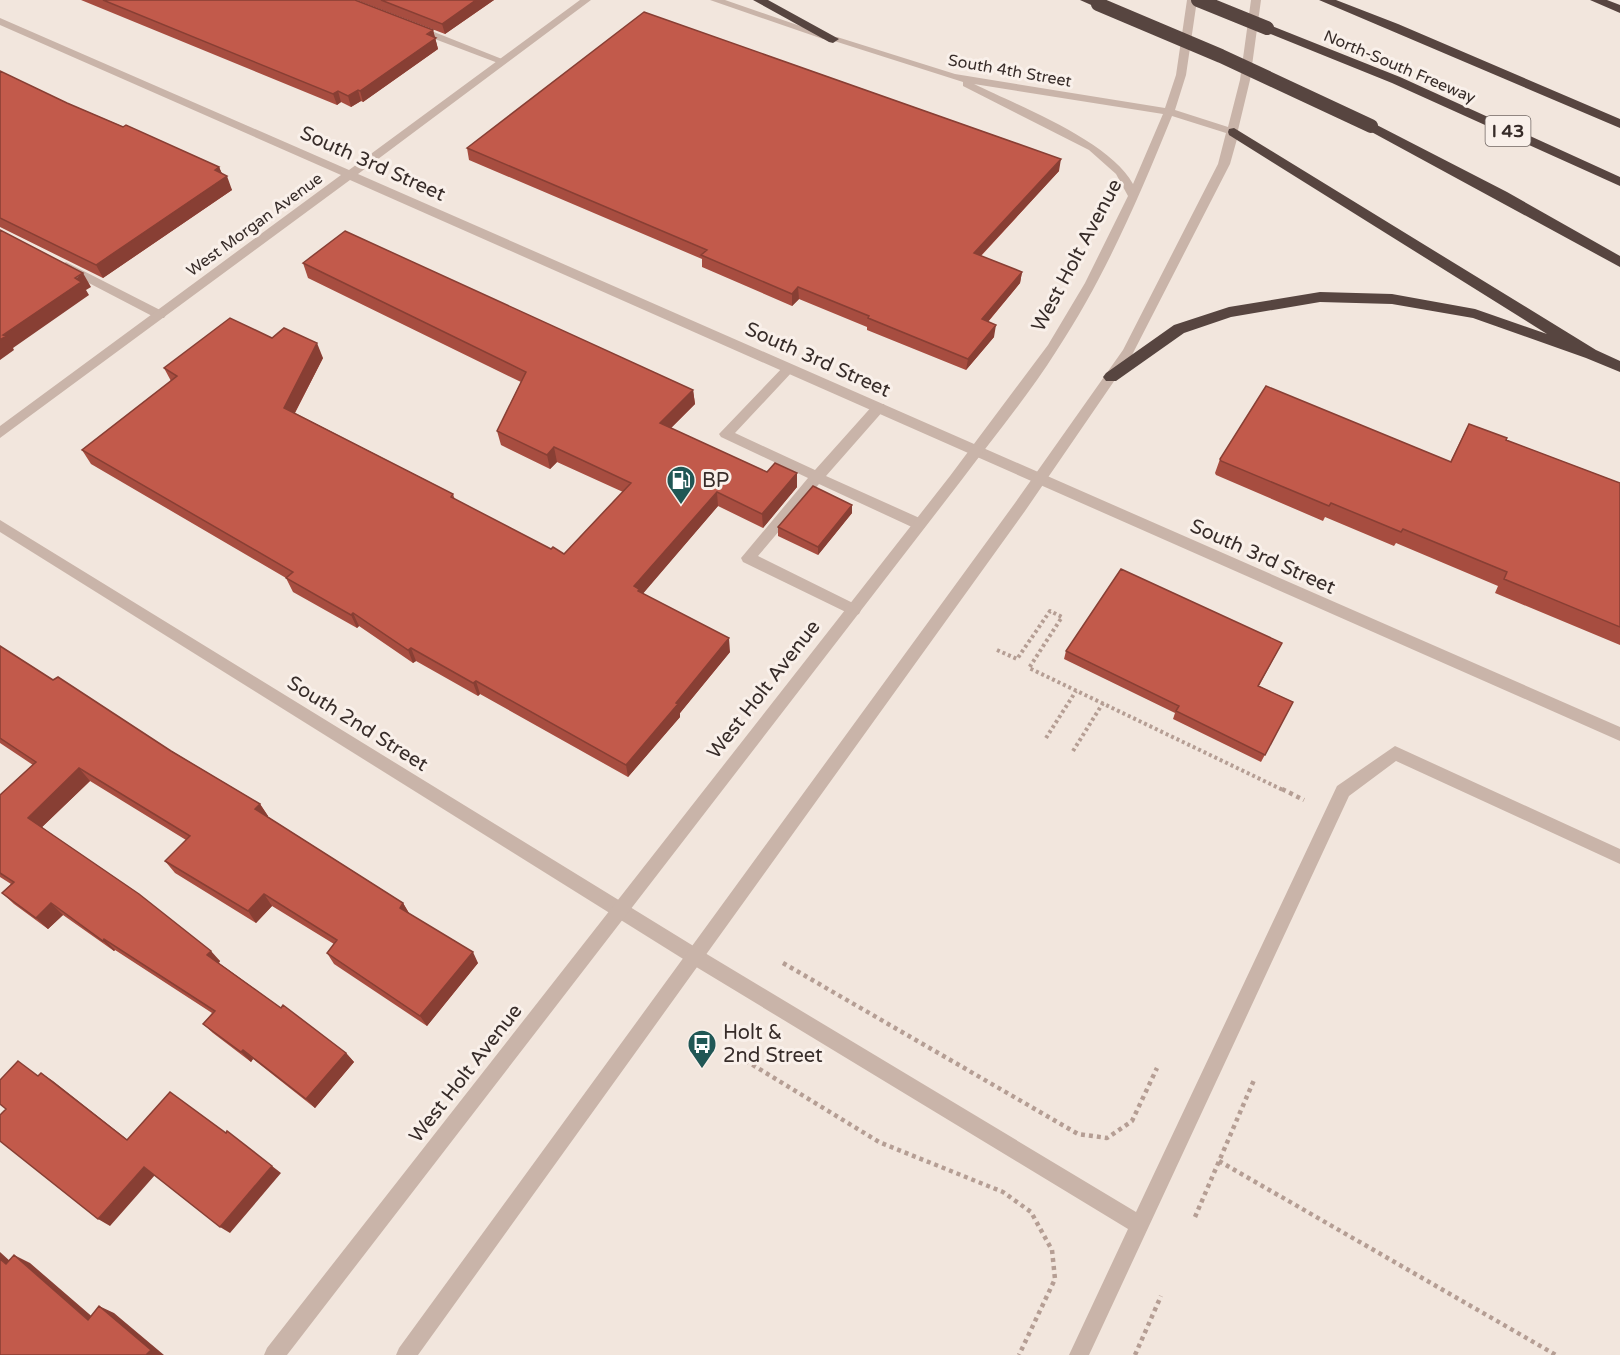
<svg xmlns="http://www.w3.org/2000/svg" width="1620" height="1355" viewBox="0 0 1620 1355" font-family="'Varela Round',sans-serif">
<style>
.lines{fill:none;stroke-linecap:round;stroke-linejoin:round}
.path-far1{stroke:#b59e94;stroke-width:4;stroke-dasharray:3 3;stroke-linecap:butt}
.path{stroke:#b59e94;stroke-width:4.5;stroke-dasharray:4 4;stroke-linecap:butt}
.service{fill:#c9b4a9;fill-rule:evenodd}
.minor{fill:#c9b4a9;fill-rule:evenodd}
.tertiary{fill:#c9b4a9;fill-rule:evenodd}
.motorway{fill:#574540;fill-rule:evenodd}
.motorway-bridge{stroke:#574540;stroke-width:14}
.wall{fill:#a74d40}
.shaded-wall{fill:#883f34}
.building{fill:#c25a4b;stroke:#883f34;stroke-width:1.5}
.labels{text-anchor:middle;stroke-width:6;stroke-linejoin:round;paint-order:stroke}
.far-street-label{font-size:16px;fill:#372c29;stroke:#f9f0ea}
.shield{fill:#f9f0ea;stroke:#716763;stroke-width:1.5}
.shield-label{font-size:18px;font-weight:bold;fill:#372c29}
.street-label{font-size:20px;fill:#372c29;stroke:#f9f0ea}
.poi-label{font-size:20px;fill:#372c29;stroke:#f9f0ea;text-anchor:start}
</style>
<rect width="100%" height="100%" fill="#f2e6dd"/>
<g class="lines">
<path class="path-far1" d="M997 650 1017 659 1050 611 1062 617 1029 668 1285 791
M1046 738 1076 691
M1073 751 1103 703"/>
<path class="path" d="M1282 789 1304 800
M783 963 1078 1134 1107 1138 1132 1121 1157 1068
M725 1048 879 1142 1003 1192 1031 1212 1052 1250 1055 1279 1019 1355
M1219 1161 1556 1355
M1195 1217 1254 1080
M1135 1355 1161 1296"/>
<path class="service" d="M411 26H419L507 61 498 63 411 30Z
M66 262 164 312 166 315 164 318H156L62 269 60 266Z
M789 364 795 368 793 371 735 433 815 470 874 404H884L885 407 884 410 826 476 924 520 926 524 924 528H914L819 484 758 556 859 606 861 610 859 614 854 616 743 562 741 558 808 478 721 437 719 434 785 365Z
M1395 746 1620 849V864L1396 761 1349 796 1089 1355H1069L1128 1229 688 962 685 956 688 950 694 948 700 950 1136 1212 1337 786Z"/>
<path class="minor" d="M580 0H591L358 174 1620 727V741L350 180 0 438V426L341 175 0 25V18L349 170Z
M710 0H725L832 37 823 39Z
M0 520 700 950 703 956 700 962 694 964 688 962 0 532Z"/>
<path class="tertiary" d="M1187 0H1197L1186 75 1175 110 1228 127 1240 80 1251 0H1261L1250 80 1238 130 1239 132 1230 164 1132 355 1025 511 418 1355H396L399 1348 1015 503 1123 350 1218 164 1226 133 1172 116C1139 197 1105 277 1057 350 1028 396 992 439 960 482L287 1355H264L267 1348 950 476 1048 345 1085 283 1128 196 1116 174 1089 150 963 86V82L828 39 837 37 955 74 1165 108 1176 75ZM974 84 1163 114 1133 184C1110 141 1019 106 974 84Z"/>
<path class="motorway" d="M753 0H768L839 39 833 43 829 42Z
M1080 0H1098L1104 4 1098 8Z
M1319 0H1336L1398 24 1620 119V128Z
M1590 0H1607L1620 5V13Z
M1267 24 1400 77 1620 177V186L1392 83 1263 31 1261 28Z
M1371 122 1507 192 1620 256V267L1366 129 1365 126Z
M1234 128 1596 350 1620 361V372L1586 358 1473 318 1392 304 1320 302 1231 317 1184 333 1116 381H1106L1103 377 1106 373 1174 325 1229 307 1320 292 1392 294 1475 309 1547 334 1229 135 1228 132 1229 129Z"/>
<path class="motorway-bridge" d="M1198 0 1267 28
M1098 4 1221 56 1371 126"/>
</g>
<path class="wall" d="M81 0H355L433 30 438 49 363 102 361 101 351 107 341 102 337 105Z
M356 0H494L445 34Z
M0 71 67 103 219 167 222 174 232 190 103 278 0 227Z
M467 148 1059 171 981 256 1022 272 1020 283 988 322 994 337 966 370 867 330V327L799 299 792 306 702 267V259L469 160Z
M303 263 693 390 695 404 671 428 767 472 797 473V487L763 528 718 506 643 593 730 652 680 713V717L628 777 480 694 478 696 416 661 413 663 359 626 357 628 293 592 286 578 91 464 82 450 171 381 164 368 272 338 323 358 295 413 453 494 455 500 551 549 564 554 623 492 557 462 550 469 501 445 497 431 521 382 308 278Z
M1469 424 1506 440 1620 483V645L1495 593 1498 586 1396 543 1394 546 1325 517 1323 521 1216 475 1215 473 1220 459 1450 462Z
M852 505V513L818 555 778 536V527Z
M1282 643 1259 686 1293 702 1261 762 1173 719 1175 713 1064 659 1066 651Z
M0 646 53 680 260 804 268 816V817L403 903 409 913 478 963 427 1026 334 964 327 953 334 944 272 906 256 923 175 873 165 861 186 840 90 781 42 827 220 961 219 963 281 1008 346 1053 354 1062 315 1108 253 1059 251 1062 213 1033 203 1024 212 1013 115 950 114 951 63 915 48 929 14 904 2 893 11 884 0 877V795L33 765 0 743Z"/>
<path class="shaded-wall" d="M476 0H494L445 34 442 24Z
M433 30 438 49 363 102 360 91Z
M358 90 361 101 351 107 348 96Z
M338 91 341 102 337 105 333 94Z
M1061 159 1059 171 972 265 974 253Z
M219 167 224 178 227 176 232 190 103 278 96 265Z
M1022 272 1020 283 980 331 982 319Z
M83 273 91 287 86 290 89 295 13 348 14 350 0 360V340L3 335Z
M798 287 799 299 792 306V294Z
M996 325 994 337 966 370 968 359Z
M317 343 323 358 290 422 284 408Z
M693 390 695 404 662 437 660 423Z
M554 447 557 462 550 469 547 455Z
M797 473V487L763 528 762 514Z
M717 492 718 506 641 596 634 586Z
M852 505V513L818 555V547Z
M353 613 359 626 357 628 351 615Z
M729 638 730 652 680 713V717L628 777 626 765Z
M411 648 416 661 413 663 408 650Z
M476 681 480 694 478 696 473 683Z
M79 768 90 781 39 830 28 818Z
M260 804 268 816 264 821 255 809Z
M264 894 272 906 256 923 248 911Z
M51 903 63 915 48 929 36 918Z
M403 903 410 915 400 908Z
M104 939 115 950 114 951 103 941Z
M211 951 220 961 216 966 207 955Z
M473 952 478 963 427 1026 420 1016Z
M243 1050 253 1059 251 1062 241 1052Z
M346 1053 354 1062 315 1108 306 1099Z
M41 1073 53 1081 138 1148 127 1140Z
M272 1166 281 1173 230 1233 220 1227Z
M144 1167 155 1175 110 1226 98 1219Z
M0 1252 22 1272 6 1264 0 1259Z
M14 1255 30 1263 103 1326 88 1320Z
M99 1306 114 1313 164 1355H146Z"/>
<path class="building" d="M103 0H355L433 30 427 34 436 38 360 91 358 90 348 96 338 91 333 94Z
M381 0H476L442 24Z
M644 12 1061 159 974 253 1022 272 982 319 996 325 968 359 868 318 869 316 798 287 792 294 701 255 707 250 467 148Z
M0 71 67 103 123 127 126 125 219 167 215 170 227 176 96 265 0 218Z
M0 230 83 273 75 278 81 282 3 335 6 336 0 340Z
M345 231 693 390 660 423 767 472 775 463 797 473 762 514 717 492 634 586 639 589 638 591 729 638 676 703 678 704 626 765 476 681 473 683 411 648 408 650 353 613 351 615 286 578 293 572 82 450 177 376 164 368 230 318 272 338 284 328 317 343 284 408 453 494 451 497 551 549 553 547 564 554 631 483 554 447 547 455 497 431 526 372 303 263Z
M1266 386 1451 462 1469 424 1507 438 1506 440 1620 483V627L1504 579 1507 572 1403 529 1401 532 1331 503 1329 506 1221 461 1220 459Z
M813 486 852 505 818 547 778 527Z
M1121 569 1282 643 1258 686 1293 702 1265 755 1176 711 1179 706 1066 651Z
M0 646 53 680 58 677 171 751 260 804 255 809 403 903 400 908 473 952 420 1016 327 953 337 940 264 894 248 911 165 861 190 836 79 768 28 818 139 894 211 951 207 955 281 1008 283 1005 346 1053 306 1099 243 1050 241 1052 203 1024 215 1011 104 939 103 941 51 903 36 918 2 893 14 882 0 873V795L36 762 0 738Z
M18 1061 38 1076 41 1073 127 1140 170 1092 226 1133 227 1131 272 1166 220 1227 144 1167 98 1219 0 1141V1115L6 1109 0 1104V1080Z
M14 1255 88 1320 99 1306 151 1350 146 1355H0V1259L6 1264Z"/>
<defs>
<g id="fuel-pin" transform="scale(1.5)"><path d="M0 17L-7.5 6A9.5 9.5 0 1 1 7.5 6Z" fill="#205755" stroke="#f9f0ea"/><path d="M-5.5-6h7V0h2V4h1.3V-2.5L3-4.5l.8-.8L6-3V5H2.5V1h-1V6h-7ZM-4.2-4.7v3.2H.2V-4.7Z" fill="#fff"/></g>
<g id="bus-pin" transform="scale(1.5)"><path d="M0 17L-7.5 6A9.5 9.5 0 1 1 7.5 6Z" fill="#205755" stroke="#f9f0ea"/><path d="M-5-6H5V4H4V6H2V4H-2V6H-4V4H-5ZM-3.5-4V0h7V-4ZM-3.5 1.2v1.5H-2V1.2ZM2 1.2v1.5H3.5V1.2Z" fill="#fff"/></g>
</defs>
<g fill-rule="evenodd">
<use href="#fuel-pin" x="681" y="480"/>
<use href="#bus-pin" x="702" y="1044"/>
</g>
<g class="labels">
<g class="far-street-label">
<text transform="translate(1400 66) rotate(23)" y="6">North-South Freeway</text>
<text transform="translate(1010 70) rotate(10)" y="6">South 4th Street</text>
<text transform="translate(254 224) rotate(-36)" y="6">West Morgan Avenue</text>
</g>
<rect class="shield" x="1485.5" y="116" width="45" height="30" rx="4.5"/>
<g class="shield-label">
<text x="1508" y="137">I 43</text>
</g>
<g class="street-label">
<text transform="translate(373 163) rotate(24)" y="7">South 3rd Street</text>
<text transform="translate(1076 255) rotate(-62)" y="7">West Holt Avenue</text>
<text transform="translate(818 359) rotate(24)" y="7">South 3rd Street</text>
<text transform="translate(1263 556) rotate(24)" y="7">South 3rd Street</text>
<text transform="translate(763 689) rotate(-52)" y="7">West Holt Avenue</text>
<text transform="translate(358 723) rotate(32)" y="7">South 2nd Street</text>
<text transform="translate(465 1073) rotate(-52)" y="7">West Holt Avenue</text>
</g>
<g class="poi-label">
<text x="702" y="487">BP</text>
<text x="723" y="1039">Holt &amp;<tspan x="723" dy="23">2nd Street</tspan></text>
</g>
</g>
</svg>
